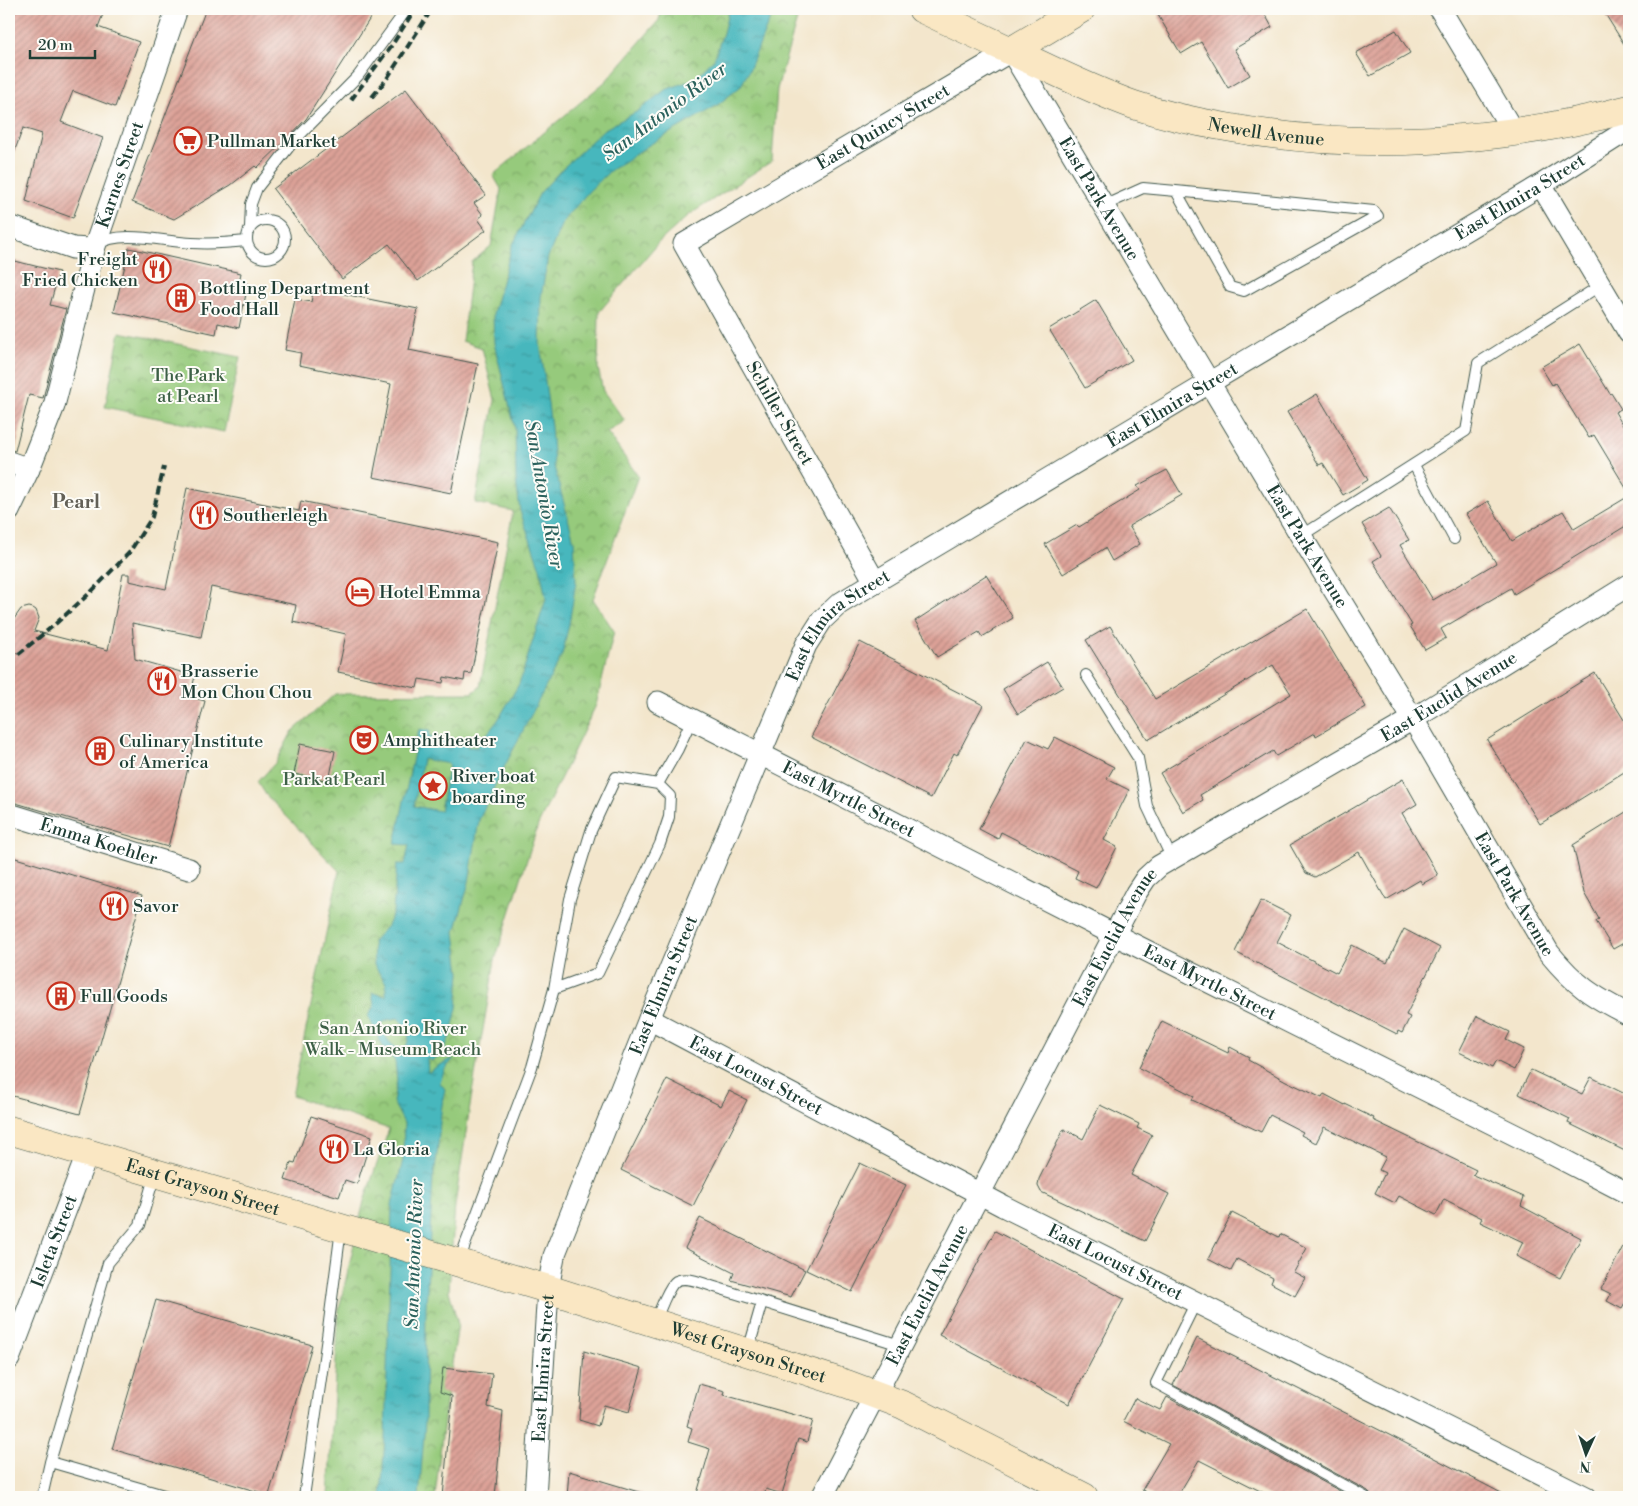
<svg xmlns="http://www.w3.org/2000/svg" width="1638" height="1506" viewBox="0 0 1638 1506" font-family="'Libre Bodoni',serif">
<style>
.park{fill:url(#park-crowns);stroke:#5a8458}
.water{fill:url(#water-ripples);stroke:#337a78;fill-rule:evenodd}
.building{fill:url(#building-hatch)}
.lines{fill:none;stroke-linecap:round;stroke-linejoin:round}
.lane-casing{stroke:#3f564b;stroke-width:12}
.street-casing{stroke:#3f564b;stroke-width:23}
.secondary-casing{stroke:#3f564b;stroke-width:29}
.lane{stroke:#fff;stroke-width:10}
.street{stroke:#fff;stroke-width:21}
.secondary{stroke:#fae7c3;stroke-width:28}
.rail{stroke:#1f3d34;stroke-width:4;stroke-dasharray:8 4;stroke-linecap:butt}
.labels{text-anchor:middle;stroke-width:4;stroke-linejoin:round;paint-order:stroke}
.street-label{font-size:18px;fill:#1f3d34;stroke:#fdfcf7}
.poi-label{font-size:18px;fill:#1f3d34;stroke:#fdfcf7;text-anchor:start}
.park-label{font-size:18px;fill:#3d6046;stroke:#fdfcf7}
.water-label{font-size:19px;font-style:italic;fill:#2b625d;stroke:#fdfcf7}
.neighbourhood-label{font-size:19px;font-weight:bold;fill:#626057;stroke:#fdfcf7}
</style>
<defs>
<pattern id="park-crowns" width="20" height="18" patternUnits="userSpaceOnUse" patternTransform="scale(1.25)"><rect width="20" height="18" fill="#96ca7b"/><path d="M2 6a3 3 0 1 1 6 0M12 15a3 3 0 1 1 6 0" fill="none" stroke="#7aa566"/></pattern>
<pattern id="water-ripples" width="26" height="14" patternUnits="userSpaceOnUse" patternTransform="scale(1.25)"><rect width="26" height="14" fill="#47b7bd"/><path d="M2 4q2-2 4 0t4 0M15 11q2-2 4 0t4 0" fill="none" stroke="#3b969a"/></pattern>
<pattern id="building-hatch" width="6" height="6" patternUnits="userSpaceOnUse" patternTransform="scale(1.25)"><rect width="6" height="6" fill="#dda298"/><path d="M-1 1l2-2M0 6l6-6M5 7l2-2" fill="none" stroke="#b3857d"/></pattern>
</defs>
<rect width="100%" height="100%" fill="#fdfcf7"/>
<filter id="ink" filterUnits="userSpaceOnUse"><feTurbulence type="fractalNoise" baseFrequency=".02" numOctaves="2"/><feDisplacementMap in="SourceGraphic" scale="10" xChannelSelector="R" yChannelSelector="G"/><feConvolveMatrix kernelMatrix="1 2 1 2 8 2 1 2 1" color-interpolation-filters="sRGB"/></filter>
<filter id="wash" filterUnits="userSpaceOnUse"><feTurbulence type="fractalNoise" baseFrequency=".0096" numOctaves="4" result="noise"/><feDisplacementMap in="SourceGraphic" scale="20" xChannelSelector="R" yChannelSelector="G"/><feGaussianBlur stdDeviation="1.12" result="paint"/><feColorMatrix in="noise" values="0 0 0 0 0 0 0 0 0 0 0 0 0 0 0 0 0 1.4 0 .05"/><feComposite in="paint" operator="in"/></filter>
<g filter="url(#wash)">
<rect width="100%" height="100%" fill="#f3e6cc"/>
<path class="park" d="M662 9H800L777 89 772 161 689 215 658 243 599 312 598 368 603 391 625 421 607 432 638 476 593 599 614 631 596 705 538 825 495 960 472 1093 455 1205 449 1291 458 1324 445 1411 435 1497H328L339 1309 364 1201 389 1129 292 1096 339 871 266 795 258 782 276 762 292 732 335 694 472 693 480 687 513 511 475 503 495 400 482 348 462 341 472 262 491 246 501 189 493 175 606 81 659 20Z
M120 332 240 357 224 432 105 407Z"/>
<path class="water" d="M729 9H773L770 19 748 73 740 87 716 106 649 145 611 170 589 191 562 223 548 257 541 297 540 343 551 427 554 466 574 541 576 582 569 624 562 655 495 785 479 820 469 882 455 932 460 973 457 1008 451 1034 442 1054 431 1061 427 1058 428 1073 436 1067 454 1058 444 1071 440 1083 445 1089C438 1118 440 1149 433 1178L426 1307 425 1422 419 1497H381L385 1437 392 1205 403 1160 404 1123 393 1102 397 1080 395 1061 383 1047 368 1016 374 1006 372 993 386 996V983L374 965 373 941 387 926 393 912 397 864H405L409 845 395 844 419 729 430 731 429 736 457 741 458 738 468 740 467 747H477L498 720 519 684 546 599 540 568 520 511 516 480 515 428 494 343 493 314 512 246 540 193 561 170 603 130 638 111 665 90 695 79 714 59 723 33ZM423 759 449 764 440 811 414 806ZM398 1018C409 1030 413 1036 403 1051 390 1046 385 1038 381 1024L387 1020Z"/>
<g id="blocks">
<path class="building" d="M9 9H105L98 27 139 42 115 107 73 91 61 122 103 138 73 218 26 201 42 134 23 128 11 161H9Z
M206 9H376L306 119 284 142 257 168 255 166 231 185 174 219 132 202Z
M1168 9H1262L1272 27 1234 49 1250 75 1228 88 1201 42 1181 54 1158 15Z
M1602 9H1629V52Z
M1396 30 1410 53 1370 76 1356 53Z
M406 89 486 195 474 203 483 215 478 219 486 230 418 281 389 244 342 279 273 189Z
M129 248 241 273 239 282 248 284 239 328 218 323 216 334 114 312Z
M11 260 59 272 50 305 66 309 43 398 29 395 15 451 9 450V271Z
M314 288 418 309 409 350 478 364 451 493 373 477 391 384 299 365 301 353 285 350 295 299 311 302Z
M1096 300 1132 360 1085 388 1049 329Z
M1580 344 1610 394 1611 393 1621 409 1615 412 1629 436V493L1594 435 1589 438 1555 383 1552 385 1541 367Z
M1317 394 1368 480 1343 495 1323 463 1319 465 1287 412Z
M1167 470 1182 495 1129 526 1140 544 1112 561 1105 548 1063 574 1045 544 1077 525 1079 527 1140 490 1137 486Z
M187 488 299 511 301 501 498 542 471 674 465 673 464 681 444 677 443 683 419 679 417 688 338 672 346 634 293 622 296 605 211 587 201 637 132 623 135 659 195 676 190 697 205 701 168 847 9 801V626L21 609 29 607 33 608 36 610 39 618 34 631 108 650 123 574H129V581L166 589Z
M1629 496V524L1514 594 1511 588 1441 629 1446 638 1425 650 1410 626 1412 625 1373 561 1381 556 1362 524 1389 508 1409 540 1400 545 1433 600 1496 563 1466 514 1488 501 1512 541 1563 511 1574 529Z
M986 575 1013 618 982 637 979 632 937 657 915 621Z
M1307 609 1366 707 1316 736 1315 733 1276 756 1273 751 1200 795 1203 800 1183 812 1160 773 1291 694 1273 665 1148 740 1086 640 1110 626 1155 699Z
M860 642 983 705 957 755 954 753 931 798 811 737Z
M1047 662 1063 687 1018 714 1003 689Z
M1595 673 1629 728V769L1540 824 1487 740Z
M1055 737 1114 767 1107 779 1129 790 1104 840 1117 847 1096 888 1075 878 1078 871 1001 832 998 839 979 829 1027 739 1048 749Z
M300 744 335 751 329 781 294 774Z
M1403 779 1417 804 1402 813 1438 875 1422 884 1420 880 1386 900 1359 852 1315 877 1306 873 1290 845Z
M1629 810V940L1613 949 1596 921 1599 919 1584 893 1573 845Z
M9 856 142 896 80 1114 9 1095Z
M1261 900 1291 915 1277 942 1337 973 1352 945 1387 963 1404 929 1440 948 1406 1015 1410 1017 1402 1033 1398 1031 1397 1034 1235 952Z
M1477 1016 1510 1032 1506 1040 1524 1049 1514 1070 1496 1061 1492 1068 1459 1052Z
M1162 1021 1228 1053 1230 1047 1249 1057 1248 1060 1286 1081 1322 1098 1324 1094 1345 1105V1104L1374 1118 1373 1120 1476 1170 1473 1175 1524 1197 1521 1206 1581 1238 1560 1278 1516 1256 1523 1242 1480 1222 1482 1218 1444 1199 1436 1215 1399 1196 1395 1203 1375 1193 1385 1173 1379 1170 1386 1157 1324 1127 1316 1143 1301 1135 1303 1132 1270 1115 1261 1132 1192 1100 1194 1096 1139 1068Z
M1531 1070 1582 1094 1591 1077 1629 1096V1153L1568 1123 1570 1119 1519 1094Z
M667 1079 721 1106 729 1091 747 1100 693 1206 621 1170Z
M1100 1105 1139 1124 1137 1128 1152 1135 1131 1175 1169 1194 1145 1241 1041 1192 1038 1186 1039 1179 1064 1129 1083 1139Z
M311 1116 372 1136 357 1184 345 1180 339 1197 285 1180 291 1162 295 1163Z
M860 1163 906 1185 852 1292 806 1270Z
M1232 1213 1279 1237 1280 1234 1307 1248 1294 1272 1305 1278 1295 1296 1271 1283 1273 1278 1237 1259 1231 1271 1208 1259Z
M700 1218 805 1270 791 1297 731 1280 734 1273 685 1248Z
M995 1231 1124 1299 1069 1404 939 1335Z
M1629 1235V1304L1626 1302 1622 1309 1607 1301 1611 1294 1601 1289Z
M156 1300 312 1345 269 1495 112 1449Z
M1197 1338 1411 1446 1509 1497H1372L1368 1491 1173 1385Z
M584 1351 642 1368 629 1412 604 1405 598 1426 579 1420Z
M443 1368 492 1374 488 1407 503 1411 495 1497H443L452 1396 440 1392Z
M699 1384 725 1391 724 1395 813 1420 807 1442 798 1439 782 1494 766 1489 764 1497H696L710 1449 688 1442 692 1428 687 1426Z
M1167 1397 1351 1497H1272L1199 1460 1177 1497H1155L1142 1490 1169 1444 1123 1421 1135 1398 1160 1410Z
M569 1471 642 1493 641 1497H567Z"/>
</g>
</g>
<g filter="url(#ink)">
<use href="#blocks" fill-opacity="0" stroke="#3f564b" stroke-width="1"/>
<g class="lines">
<g class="lane-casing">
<path id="lane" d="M1103 206 1143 188 1176 191 1374 211 1378 216 1244 291 1230 287 1176 191
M247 239a19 19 0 1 1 38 0a19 19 0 1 1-38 0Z
M250 227 251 204 257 188 293 142 358 76 407 9
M97 245C119 229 165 242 192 243 210 244 228 243 246 241
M1414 465 1454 539
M1301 536 1466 431 1478 363 1601 285
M1086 675 1138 758 1147 806 1172 859
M554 989 598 973 660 844 669 817 670 796 658 784
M459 1261 532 1067 554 989 570 899 591 831 616 777 658 784 678 749 692 719
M1196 1302 1156 1383 1365 1497
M655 1323C658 1314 669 1285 676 1281 687 1275 707 1285 718 1288L900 1345
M748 1351 762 1302
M50 1462 171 1497
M42 1497 50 1462 108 1263 140 1225 155 1174
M304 1497 327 1337 341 1229"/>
</g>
<g class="street-casing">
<g id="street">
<path d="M1440 9 1514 133"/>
<path d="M1541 185 1629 333"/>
<path d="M9 226 73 248 89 249 95 246"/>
<path d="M9 462 29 469"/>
<path id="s1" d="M9 511 29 469 54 406 95 246 177 9"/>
<path id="s2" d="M875 582 684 244 1011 51 1301 536 1413 719 1549 953C1576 986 1592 996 1629 1015"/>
<path id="s3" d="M658 702 1115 935 1527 1141 1629 1194"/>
<path id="s4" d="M9 814 189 869"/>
<path id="s5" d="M649 1019 1003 1206 1586 1497"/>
<path id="s6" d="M9 1359 88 1152"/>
<path id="s7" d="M535 1497 548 1289 554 1256 649 1019 806 645 822 620 839 604 875 582 1541 185 1629 129"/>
<path id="s8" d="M822 1497 1136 893 1146 878 1159 866 1413 719 1629 585"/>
</g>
</g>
<g class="secondary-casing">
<g id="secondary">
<path id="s9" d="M922 9C956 25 990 41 1024 57 1060 74 1097 92 1134 105 1164 115 1196 122 1226 127 1360 152 1498 143 1629 109"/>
<path d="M1011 51 1081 9"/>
<path id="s10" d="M9 1130 548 1289 847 1384 903 1405 1084 1497"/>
</g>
</g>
<use href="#lane" class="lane"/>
<use href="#street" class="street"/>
<use href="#secondary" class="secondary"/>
<path class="rail" d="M372 97 386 80 432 9
M351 100 392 45 415 9
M9 662 53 626 91 592 129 553 152 517 164 467"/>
</g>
</g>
<defs>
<g id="supermarket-ring" transform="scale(1.4375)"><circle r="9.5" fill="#fdfcf7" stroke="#c8321e" stroke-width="1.5"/><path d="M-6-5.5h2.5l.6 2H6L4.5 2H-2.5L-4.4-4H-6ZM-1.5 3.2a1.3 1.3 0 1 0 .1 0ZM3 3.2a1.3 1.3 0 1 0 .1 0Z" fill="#c8321e"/></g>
<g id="restaurant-ring" transform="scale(1.4375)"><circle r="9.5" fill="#fdfcf7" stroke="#c8321e" stroke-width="1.5"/><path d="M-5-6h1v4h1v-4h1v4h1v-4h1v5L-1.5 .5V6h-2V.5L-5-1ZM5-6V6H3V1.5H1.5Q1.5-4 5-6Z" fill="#c8321e"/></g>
<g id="building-ring" transform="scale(1.4375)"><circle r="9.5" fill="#fdfcf7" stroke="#c8321e" stroke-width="1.5"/><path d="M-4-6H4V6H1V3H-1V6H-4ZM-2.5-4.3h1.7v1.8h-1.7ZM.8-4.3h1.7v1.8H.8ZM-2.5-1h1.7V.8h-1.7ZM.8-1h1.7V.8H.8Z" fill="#c8321e"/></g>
<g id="hotel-ring" transform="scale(1.4375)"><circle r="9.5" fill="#fdfcf7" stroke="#c8321e" stroke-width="1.5"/><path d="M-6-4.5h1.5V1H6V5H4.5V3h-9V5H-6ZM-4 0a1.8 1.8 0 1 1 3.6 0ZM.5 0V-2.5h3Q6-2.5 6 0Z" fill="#c8321e"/></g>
<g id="theatre-ring" transform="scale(1.4375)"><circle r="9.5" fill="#fdfcf7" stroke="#c8321e" stroke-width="1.5"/><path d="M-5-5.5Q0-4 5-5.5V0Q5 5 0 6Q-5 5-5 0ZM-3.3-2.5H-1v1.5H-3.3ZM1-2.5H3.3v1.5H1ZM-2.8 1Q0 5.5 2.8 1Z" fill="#c8321e"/></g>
<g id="sight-ring" transform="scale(1.4375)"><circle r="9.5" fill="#fdfcf7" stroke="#c8321e" stroke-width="1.5"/><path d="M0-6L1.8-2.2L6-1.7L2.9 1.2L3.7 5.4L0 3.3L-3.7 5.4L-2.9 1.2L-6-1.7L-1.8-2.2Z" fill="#c8321e"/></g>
</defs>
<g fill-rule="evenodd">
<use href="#supermarket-ring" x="188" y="141"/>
<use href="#restaurant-ring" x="157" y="269"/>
<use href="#building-ring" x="181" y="298"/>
<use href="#restaurant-ring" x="204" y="515"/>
<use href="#hotel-ring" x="360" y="592"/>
<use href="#restaurant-ring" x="162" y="681"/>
<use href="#theatre-ring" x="364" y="740"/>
<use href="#building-ring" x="100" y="751"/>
<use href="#sight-ring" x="433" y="786"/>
<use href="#restaurant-ring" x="114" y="906"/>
<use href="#building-ring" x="61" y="996"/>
<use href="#restaurant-ring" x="334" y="1149"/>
</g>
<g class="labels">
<g class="street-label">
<text dy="6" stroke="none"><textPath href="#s2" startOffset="619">East Quincy Street</textPath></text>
<text dy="6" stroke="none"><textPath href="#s9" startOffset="368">Newell Avenue</textPath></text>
<text dy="6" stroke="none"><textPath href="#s1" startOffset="355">Karnes Street</textPath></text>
<text dy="6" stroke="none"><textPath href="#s7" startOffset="1749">East Elmira Street</textPath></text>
<text dy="6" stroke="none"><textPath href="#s2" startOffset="940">East Park Avenue</textPath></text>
<text dy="6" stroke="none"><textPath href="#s7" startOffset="1344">East Elmira Street</textPath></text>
<text transform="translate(780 413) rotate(60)" y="6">Schiller Street</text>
<text dy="6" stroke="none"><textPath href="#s2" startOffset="1345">East Park Avenue</textPath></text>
<text dy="6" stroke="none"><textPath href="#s7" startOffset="939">East Elmira Street</textPath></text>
<text dy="6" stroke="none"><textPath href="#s8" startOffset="1052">East Euclid Avenue</textPath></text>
<text dy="6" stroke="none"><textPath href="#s3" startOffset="214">East Myrtle Street</textPath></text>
<text dy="6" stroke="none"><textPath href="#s4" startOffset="94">Emma Koehler</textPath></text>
<text dy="6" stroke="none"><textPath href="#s2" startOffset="1750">East Park Avenue</textPath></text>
<text dy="6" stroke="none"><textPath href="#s8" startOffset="632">East Euclid Avenue</textPath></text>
<text dy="6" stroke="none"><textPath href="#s3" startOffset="619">East Myrtle Street</textPath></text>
<text dy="6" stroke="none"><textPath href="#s7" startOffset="534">East Elmira Street</textPath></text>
<text dy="6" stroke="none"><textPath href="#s5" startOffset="121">East Locust Street</textPath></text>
<text dy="6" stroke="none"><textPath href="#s10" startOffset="202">East Grayson Street</textPath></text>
<text dy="6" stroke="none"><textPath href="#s6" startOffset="126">Isleta Street</textPath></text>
<text dy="6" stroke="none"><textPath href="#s5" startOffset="526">East Locust Street</textPath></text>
<text dy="6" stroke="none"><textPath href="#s8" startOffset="228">East Euclid Avenue</textPath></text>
<text dy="6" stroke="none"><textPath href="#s10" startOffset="772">West Grayson Street</textPath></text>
<text dy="6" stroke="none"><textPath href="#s7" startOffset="129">East Elmira Street</textPath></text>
</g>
<g class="poi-label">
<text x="207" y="147">Pullman Market</text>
<text x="138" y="265" text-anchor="end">Freight<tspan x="138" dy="21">Fried Chicken</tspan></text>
<text x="200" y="294">Bottling Department<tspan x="200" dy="21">Food Hall</tspan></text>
<text x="223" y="521">Southerleigh</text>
<text x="379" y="598">Hotel Emma</text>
<text x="181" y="677">Brasserie<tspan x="181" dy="21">Mon Chou Chou</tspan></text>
<text x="383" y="746">Amphitheater</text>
<text x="119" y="747">Culinary Institute<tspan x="119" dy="21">of America</tspan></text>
<text x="452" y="782">River boat<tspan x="452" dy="21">boarding</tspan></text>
<text x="133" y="912">Savor</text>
<text x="80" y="1002">Full Goods</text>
<text x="353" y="1155">La Gloria</text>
</g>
<g class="park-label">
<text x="188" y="381">The Park<tspan x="188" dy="21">at Pearl</tspan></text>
<text x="334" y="785">Park at Pearl</text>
<text x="393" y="1034">San Antonio River<tspan x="393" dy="21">Walk - Museum Reach</tspan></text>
</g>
<g class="water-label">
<text transform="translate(664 111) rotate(-37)" y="7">San Antonio River</text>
<text transform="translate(545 494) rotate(80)" y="7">San Antonio River</text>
<text transform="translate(413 1254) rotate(-88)" y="7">San Antonio River</text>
</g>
<g class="neighbourhood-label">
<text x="76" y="508">Pearl</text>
</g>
</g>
<rect width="1638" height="1506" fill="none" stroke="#fdfcf7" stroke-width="30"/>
<g transform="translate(1586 1454) rotate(183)" stroke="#fdfcf7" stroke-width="4" paint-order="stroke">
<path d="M0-4L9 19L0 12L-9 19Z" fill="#1f3d34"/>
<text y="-8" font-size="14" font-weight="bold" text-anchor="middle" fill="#1f3d34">N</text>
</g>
<path d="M30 50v8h65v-8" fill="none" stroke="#1f3d34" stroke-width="2.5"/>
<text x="38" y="50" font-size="15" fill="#1f3d34" stroke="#fdfcf7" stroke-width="4" paint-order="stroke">20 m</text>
</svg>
